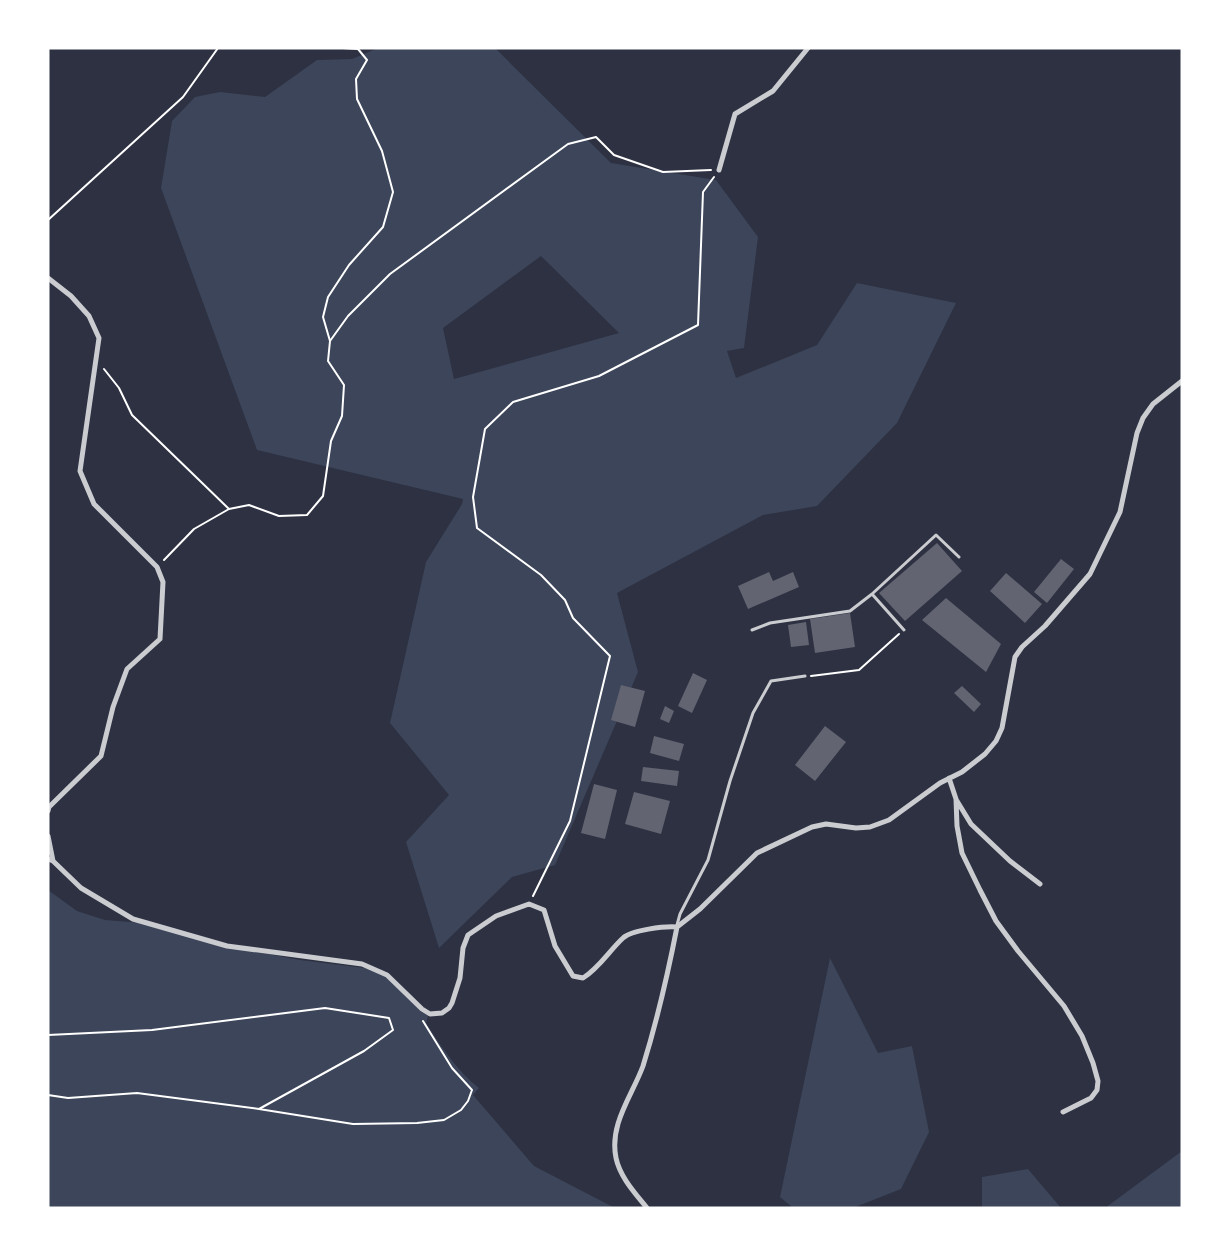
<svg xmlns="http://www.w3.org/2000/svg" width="1230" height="1256" viewBox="0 0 1230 1256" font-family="'Fira Sans',sans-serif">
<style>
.green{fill:#3c4559;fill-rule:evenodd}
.building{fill:#626471}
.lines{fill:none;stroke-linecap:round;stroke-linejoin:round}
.path{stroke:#fff;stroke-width:2}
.service{stroke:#caccd0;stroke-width:3}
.minor{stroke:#caccd0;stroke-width:5}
</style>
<rect width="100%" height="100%" fill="#2d3142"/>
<path class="green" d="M378 48H495L611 163 716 180 758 237 744 348 727 351 736 378 817 345 857 283 956 303 897 423 817 506 763 515 617 593 638 672 555 865 512 877 439 948 406 842 449 795 390 723 426 562 462 504 463 499 257 450 161 188 172 121 195 97 220 92 265 97 317 60 352 59ZM541 256 619 333 454 379 443 328Z
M48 890 77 911 105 920 143 923 211 943 300 960 365 968 388 977 428 1016 426 1023C441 1046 457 1071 479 1088L473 1095 534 1166 615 1208H48Z
M830 958 878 1053 912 1046 929 1132 901 1189 853 1208H793L780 1197Z
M1182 1151V1208H1105Z
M1028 1169 1061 1208H982V1177Z"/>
<path class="building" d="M937 543 962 571 905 621 879 593Z
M1061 559 1074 569 1047 603 1034 592Z
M769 572 773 581 793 572 799 587 748 609 738 586Z
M1006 573 1042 604 1025 623 990 591Z
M946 598 1001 644 986 672 922 620Z
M850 613 855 647 815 653 810 619Z
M806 622 809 645 791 647 788 625Z
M693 673 707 680 692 713 678 706Z
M621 685 645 691 635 727 611 720Z
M962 686 981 704 974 712 954 693Z
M665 706 674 711 669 723 660 719Z
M825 726 846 742 815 781 795 765Z
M654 736 684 744 679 761 650 753Z
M643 767 679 771 677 786 641 781Z
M594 784 617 790 605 839 581 833Z
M634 792 670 801 661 834 625 824Z"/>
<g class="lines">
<path class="path" d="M48 220 183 97 218 48
M330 341 323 317 328 297 349 265 383 227 393 192 382 151 357 99 356 79 367 60 358 49 343 48
M104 369 119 388 132 415 229 509
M164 560 194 529 229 509 249 505 279 516 307 515 323 496 331 441 342 416 344 385 328 361 330 341 348 316 390 274 568 144 596 137 614 155 663 172 711 170
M811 676 859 670 899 634
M533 896 570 821 610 656 573 618 565 600 541 575 477 528 473 497 485 429 513 402 599 376 698 325 703 192 714 177
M48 1035 152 1030 325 1008 389 1018 393 1030 364 1051 259 1109 137 1093 68 1098 48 1095
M259 1109 353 1124 417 1123 444 1120 461 1110 468 1101 472 1090 452 1068 423 1021"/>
<path class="service" d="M752 630 770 623 850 611 872 594
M904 630 872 594 936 535 959 557
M677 925 680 914 708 860 730 781 753 713 771 681 805 676"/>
<path class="minor" d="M719 170 735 114 773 91 808 48
M48 278 71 296 89 316 99 338 80 471 94 504 157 567 163 582 160 639 127 669 113 707 101 756 49 807 48 811
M949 778 956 799 957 826 962 853 980 890 996 921 1018 951 1064 1006 1082 1036 1093 1063 1098 1081 1097 1090 1091 1098 1063 1112
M957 801 971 824 1010 861 1040 884
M48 836 53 861
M48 859 53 861 81 888 133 919 227 946 362 964 387 975 422 1009 430 1014 442 1013 449 1008 452 1003 460 978 463 948 468 935 496 916 529 904 544 910 555 946 573 976 583 978C599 968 609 951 623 938 631 930 665 926 677 927
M647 1208C635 1193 620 1177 616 1158 609 1124 632 1096 643 1066 657 1021 668 973 677 927L700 909 757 853 812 827 826 824 856 828 870 827 889 820 940 783 962 772 985 754 996 741 1002 728 1015 657 1022 647 1045 626 1090 574 1120 512 1137 433 1143 418 1153 404 1182 381"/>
</g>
<rect width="1230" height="1256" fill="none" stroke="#ffffff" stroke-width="99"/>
</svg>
